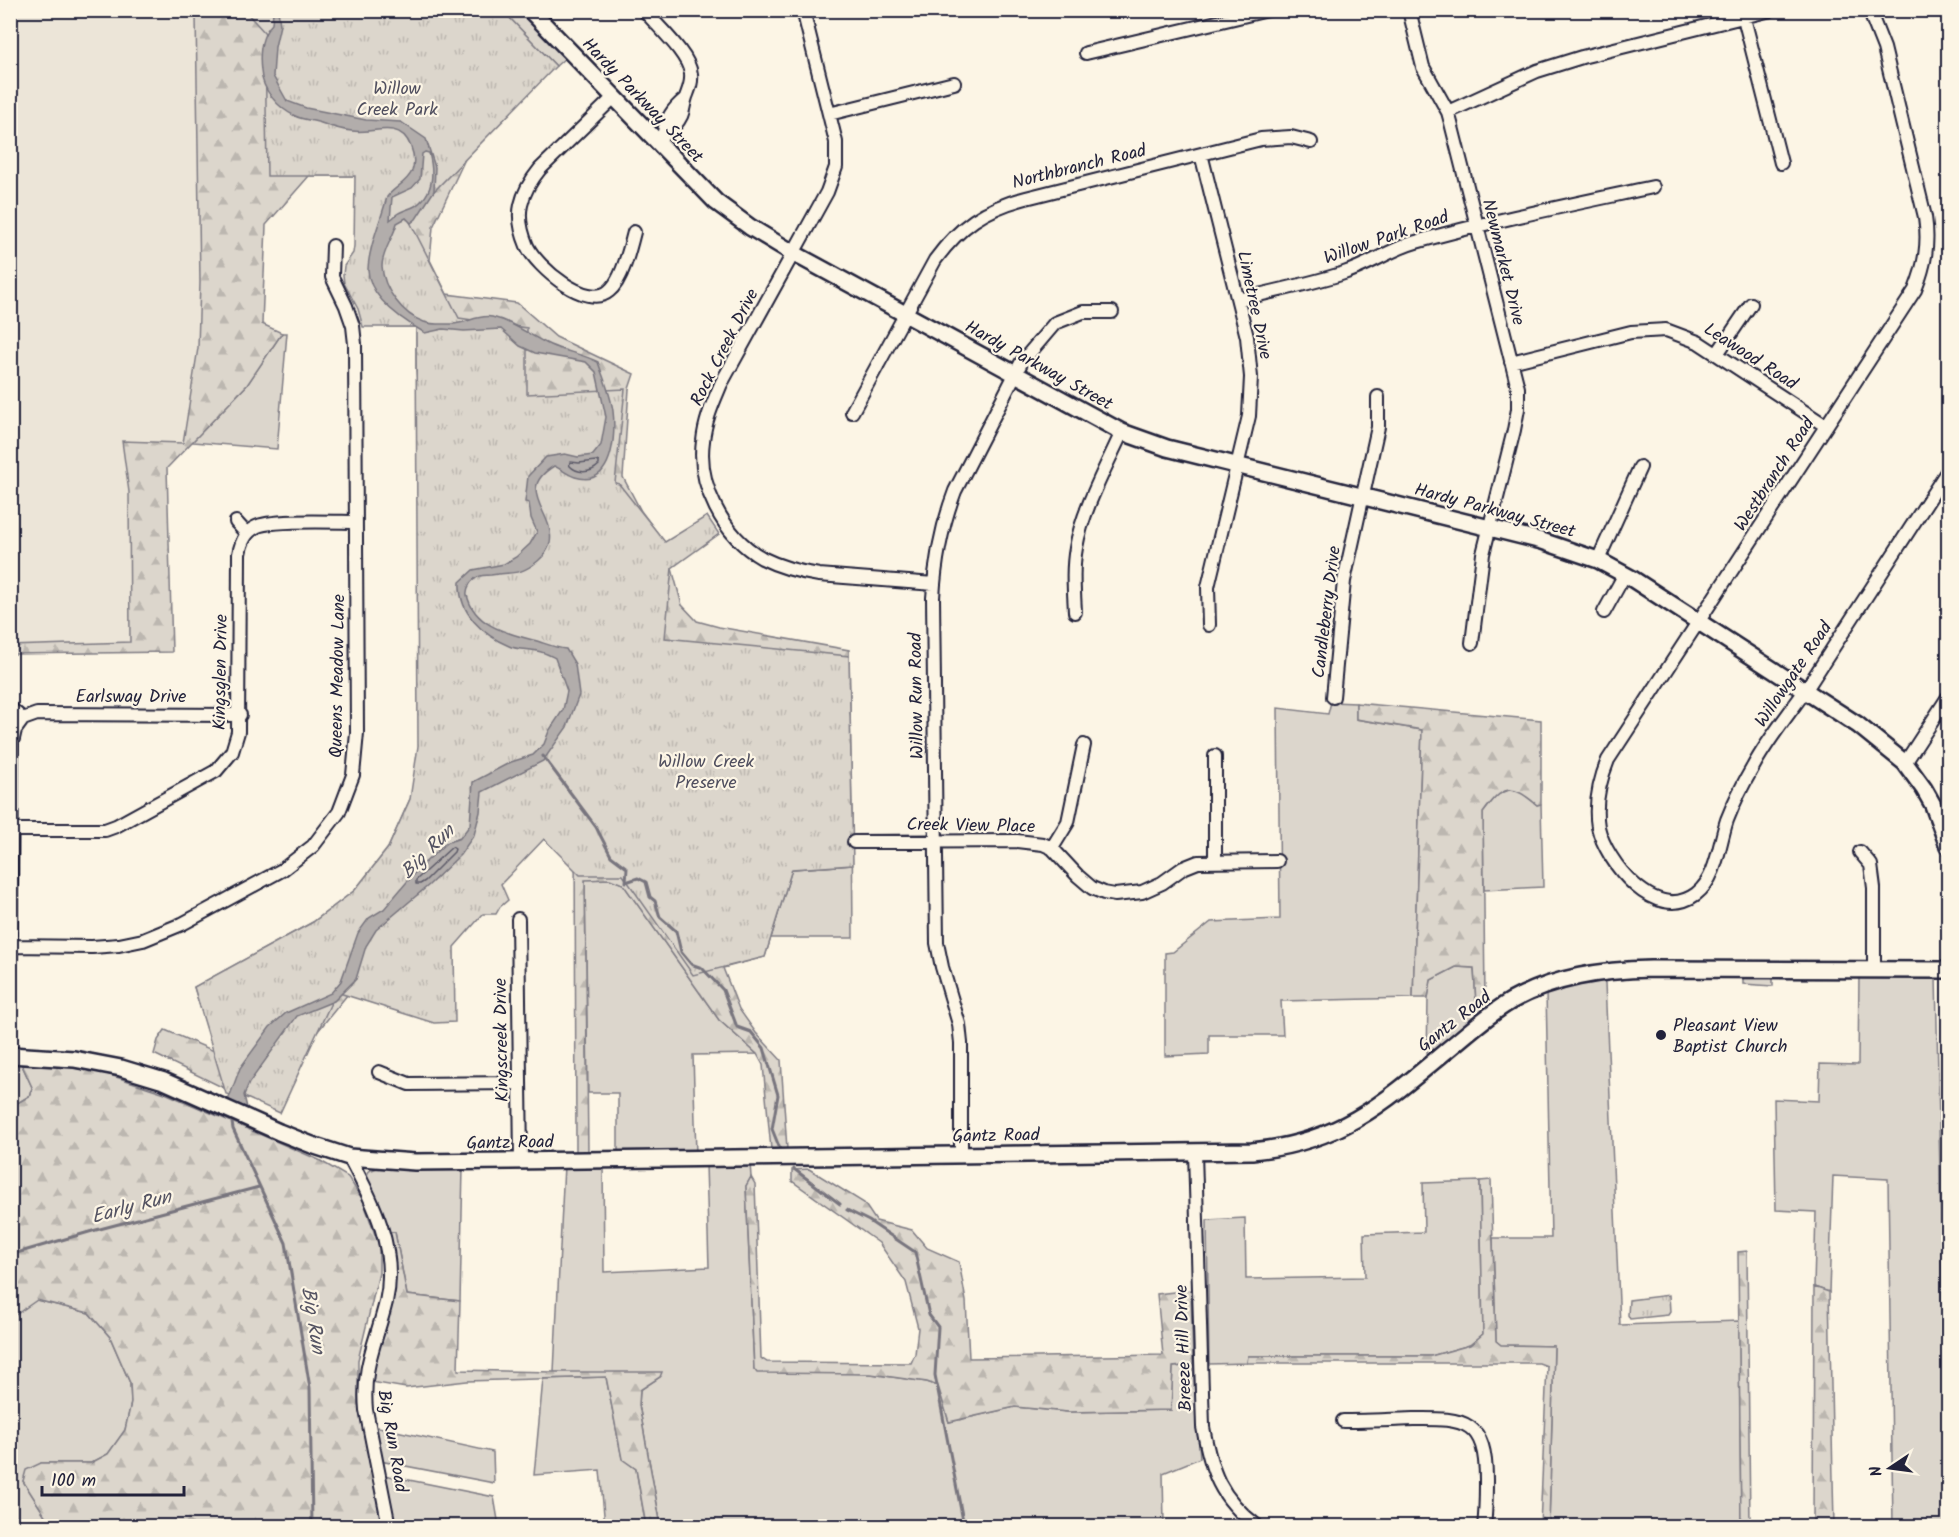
<svg xmlns="http://www.w3.org/2000/svg" width="1959" height="1537" viewBox="0 0 1959 1537" font-family="Kalam,sans-serif">
<style>
.built{fill:#ece5d8}
.grass{fill:#dcd6cc;stroke:#7f7c84;stroke-width:1.5}
.forest{fill:url(#forest-firs);stroke:#7f7c84;stroke-width:1.5}
.park{fill:url(#park-tufts);stroke:#7f7c84;stroke-width:1.5}
.water{fill:#b2adab;stroke:#78757e;stroke-width:1.5;fill-rule:evenodd}
.lines{fill:none;stroke-linecap:round;stroke-linejoin:round}
.shore{stroke:#5c5a68;stroke-width:1.5}
.stream{stroke:#78757e;stroke-width:3}
.minor-casing{stroke:#22223b;stroke-width:16}
.major-casing{stroke:#22223b;stroke-width:20}
.minor{stroke:#fcf5e5;stroke-width:12}
.major{stroke:#fcf5e5;stroke-width:15}
.poi-dot{fill:#22223b;stroke:#fcf5e5;stroke-width:2}
.labels{text-anchor:middle;stroke-width:4.5;stroke-linejoin:round;paint-order:stroke}
.park-label{font-size:18px;fill:#504f5f;stroke:#fcf5e5}
.street-label{font-size:18px;fill:#22223b;stroke:#fcf5e5}
.poi-label{font-size:18px;fill:#22223b;stroke:#fcf5e5;text-anchor:start}
.water-label{font-size:20px;font-style:italic;fill:#545362;stroke:#fcf5e5}
</style>
<defs>
<pattern id="forest-firs" width="22" height="20" patternUnits="userSpaceOnUse" patternTransform="scale(1.5)"><rect width="22" height="20" fill="#dcd6cc"/><path d="M5 1l3.5 6h-7zM16 11l3.5 6h-7z" fill="#bcb7b0"/></pattern>
<pattern id="park-tufts" width="24" height="20" patternUnits="userSpaceOnUse" patternTransform="scale(1.5)"><rect width="24" height="20" fill="#dcd6cc"/><path d="M3 7l-1-3M5 7V3M7 7l1-3M15 17l-1-3M17 17v-4M19 17l1-3" fill="none" stroke="#bcb7b0"/></pattern>
</defs>
<rect width="100%" height="100%" fill="#fcf5e5"/>
<filter id="ink" filterUnits="userSpaceOnUse"><feTurbulence type="fractalNoise" baseFrequency=".0167" numOctaves="2"/><feDisplacementMap in="SourceGraphic" scale="12" xChannelSelector="R" yChannelSelector="G"/><feConvolveMatrix kernelMatrix="1 2 1 2 8 2 1 2 1" color-interpolation-filters="sRGB"/></filter>
<g filter="url(#ink)">
<path class="built" d="M174 10 196 14 200 282 198 348 183 443 122 441 129 492 130 642 11 646 10 11Z"/>
<path class="grass" d="M503 11H519L565 58 556 66Z
M282 333H287L277 449 192 442 247 385Z
M1331 702 1356 703V719L1422 730 1413 998 1281 1001 1283 1035H1209V1054L1165 1056V953L1173 952 1211 922 1280 919 1278 708 1328 714Z
M1509 790 1520 791 1537 805 1541 804 1543 887 1484 890 1483 813 1497 795Z
M852 816 853 938H771L791 869 852 865Z
M585 879H610L623 884 719 1020 757 1054 693 1055 696 1154 618 1155V1093H588Z
M1456 967 1474 968 1476 1002 1485 1001 1486 1012 1427 1060 1428 998 1431 980Z
M1743 975H1773V986L1743 984Z
M1859 976H1936L1947 1526H1893L1888 1179 1833 1176 1829 1292 1814 1287 1816 1212 1776 1210 1774 1099 1819 1101 1820 1064 1858 1065Z
M1598 979 1605 983 1620 1325 1739 1321 1741 1526H1549L1554 1346 1501 1345 1496 1341 1493 1238H1551L1546 991Z
M11 1063H21L32 1087 31 1095 11 1107Z
M750 1163 751 1177 746 1186 754 1369 871 1374 927 1382 938 1386 949 1422 1015 1407 1068 1412 1171 1410 1173 1367 1193 1365 1200 1458 1163 1473 1164 1526H661L639 1405 640 1390 660 1377 554 1372 564 1165H603L604 1272 709 1267 706 1164Z
M380 1167 463 1168 460 1301 407 1295 395 1232H387L366 1177 369 1171Z
M1480 1181 1483 1334 1470 1345 1431 1356H1248L1247 1363 1209 1364 1207 1220 1245 1218 1246 1279 1365 1277 1364 1234 1424 1232 1423 1183Z
M36 1300 89 1313 110 1337 130 1383 131 1403 125 1430 108 1454 91 1463H41L23 1481 46 1517 48 1526H11L10 1318Z
M606 1377 622 1458 636 1469 646 1526H605L600 1470 534 1475 543 1379Z
M378 1427 493 1452 494 1483 380 1461 374 1433Z
M384 1475 494 1497 499 1526H393Z"/>
<path class="forest" d="M174 11H335L466 157 433 227 430 260 447 294 517 303 556 337 634 374 629 389 623 477 641 511 665 543 682 605 697 621 719 627 849 650 852 816 778 857 853 865 792 869 765 957 723 968 739 1009 756 1033 781 1060 787 1149H771L763 1065 757 1054 719 1020 623 884 610 879 585 880 588 1152 576 1153 575 822 563 796 356 984 276 1083 232 1092 154 1054 158 1040 165 1030 214 1051 194 987 313 922 355 890 388 848 410 799 452 785 416 369V327H387L355 176H309L266 225 262 324 282 333 247 385 167 468 172 652 11 654 10 646 130 642 129 492 122 441 183 443 198 348 200 282 196 15Z
M1356 703 1541 720V804L1537 805C1511 783 1503 785 1483 813L1485 1001 1476 1003 1474 968 1456 967 1431 980 1428 998H1413L1422 730 1356 719Z
M21 1063 62 1066 104 1073 165 1093 319 1160 348 1177 363 1200 379 1246V1273L358 1360V1403L380 1517V1526H48L46 1517 23 1481 26 1470 41 1463H91L108 1454 125 1430 131 1403 130 1383 110 1337 89 1313 37 1300 11 1318V1107L31 1095 32 1087Z
M809 1169 864 1203 876 1221 912 1230 927 1248 959 1262 966 1301 969 1358 1163 1355 1157 1294 1191 1290 1193 1365 1173 1367 1171 1410 1068 1412 1015 1407 949 1422 938 1386 927 1382 871 1374 757 1373 754 1369 746 1186 751 1177 755 1184 761 1358 767 1362 911 1363 915 1354 918 1328 906 1282 879 1243 792 1181V1170Z
M1491 1180 1496 1341 1501 1345 1554 1346 1549 1526H1540L1547 1366 1539 1363H1247L1248 1356H1431L1470 1345 1483 1334 1480 1181Z
M387 1232H395L407 1295 460 1301 458 1370 554 1372H662L660 1377 640 1390 639 1405 661 1526H646L636 1469 622 1459 606 1377 467 1381 406 1388 371 1382 390 1273Z
M1747 1251 1750 1526H1741L1738 1252Z
M1814 1287 1829 1292 1834 1526H1813Z
M1945 1319 1948 1320V1526H1947Z"/>
<path class="park" d="M245 11H503L556 66 408 218 459 318 527 328V394L625 389 615 483 619 484 665 542 707 516 719 534 672 568 665 638 849 656 853 865 792 869 765 957 693 975 623 875H580L544 839 501 884 508 900 500 907 496 914H483L454 947 455 1022 434 1023 336 992 280 1113 233 1092 230 1095 226 1094 194 987 313 922 355 890 388 848 410 799 418 746 416 327H363L358 309 344 283 343 275 344 266 353 253 354 246 355 176H267L265 33Z
M1669 1295 1670 1312 1668 1315 1630 1319 1628 1315 1629 1300Z"/>
<path class="water" d="M278 10 280 25 275 47 273 76 287 101 306 108 366 120 401 122 426 139 435 167 434 191 416 219 411 223 406 218 397 223C394 236 382 252 382 266 383 289 403 315 424 322 432 325 444 324 452 324 465 324 479 314 492 317 514 322 530 336 550 345 566 352 583 354 598 362 603 377 611 395 613 411 616 435 613 489 575 477 568 475 561 469 554 466 513 491 556 513 550 543 548 551 544 556 538 561 518 577 513 571 491 575 487 575 481 575 478 577 471 580 466 588 467 595 475 629 513 634 540 642 549 645 557 648 566 649L575 664 579 695 567 727 543 761 482 792 480 812 474 835 460 855 429 885 376 930 366 946 356 979 334 1001 297 1016 249 1083 244 1095 247 1108 242 1113 226 1106 240 1068 270 1027 286 1013 331 993 341 981 358 933 369 918 384 909 417 870 446 843 460 838 470 825 473 782 511 762 533 755 544 744 549 731 563 710 567 691 555 658C549 655 544 652 537 651 528 649 517 650 509 646 483 635 458 613 460 582L473 570 504 564 516 557 530 544 537 532 531 518 529 503 525 502 528 476 546 457 565 454 578 457 593 455 601 445 606 417 596 372 586 362 535 353 520 346 501 329 464 331 443 329 425 333C404 321 368 297 368 269 369 246 381 220 387 197 394 187 407 183 412 171 417 157 410 133 393 130 379 128 366 133 352 131 341 130 332 127 321 123 313 120 303 120 295 116 278 108 262 90 261 71 259 54 261 35 272 24L273 11ZM425 152 429 153C434 172 434 194 415 206 410 209 403 210 397 214 395 216 393 218 390 220L392 197 412 188 420 179 422 154Z"/>
<g class="lines">
<path class="shore" d="M596 461 599 462V465C590 474 577 474 569 465L571 462 579 463Z
M452 847 455 849 454 852 425 881 420 884H416V880Z"/>
<path class="stream" d="M543 756 596 827 611 856 627 868 626 882 638 878 646 882 650 897 655 901 660 917 676 931 681 952 691 964 702 968 723 990 737 1027 751 1032 764 1048 778 1095 772 1129 780 1149
M231 1116 233 1129 286 1243 310 1388 312 1526
M794 1169 840 1204
M847 1210 869 1221 915 1252 929 1315 938 1327 935 1375 964 1526
M10 1255 96 1230 259 1187"/>
<g class="minor-casing">
<path id="minor" d="M644 10C657 26 689 54 691 74 692 83 689 89 686 97 682 109 685 114 674 126 669 132 662 135 656 141
M803 10 836 142V167L827 192 721 384C713 403 705 420 703 441 697 484 723 536 762 558 780 567 799 572 819 575L934 584
M1409 10 1423 67 1448 112 1451 123 1518 388V409L1514 430 1483 554 1472 643
M1869 10 1884 48 1925 217C1929 244 1925 265 1915 290L1608 760C1599 782 1594 803 1598 827 1606 862 1655 924 1696 894 1717 878 1719 844 1727 820 1734 802 1743 784 1753 767 1768 739 1789 714 1807 688 1854 615 1901 543 1948 470
M1744 18 1781 163
M1086 53 1268 10
M614 97 540 169C531 180 524 191 521 205 518 218 522 234 527 246 537 267 587 310 609 291 622 281 630 248 634 232
M1448 112 1537 71 1582 57 1771 10
M829 114 954 83
M664 132C666 119 675 107 685 99
M1201 154 1247 337 1251 377 1249 416 1208 587 1209 625
M1238 300C1273 291 1310 284 1344 273 1369 265 1391 249 1416 242 1494 220 1574 204 1653 187
M1717 354 1751 304
M1511 362 1631 332 1666 330 1698 342 1826 426
M852 412 935 260C960 226 984 209 1026 198L1261 139 1291 137 1311 142
M236 522 247 534
M1598 560 1640 467
M1075 612C1074 591 1072 569 1076 548 1082 511 1106 467 1122 432
M1604 612 1625 574
M1333 697 1344 581 1378 427V397
M11 709 23 719
M23 719 37 714 240 715
M1215 756V861
M1905 763 1948 697
M12 830H105L116 826 216 771 232 752 238 732 239 554C241 543 245 532 256 527 269 519 337 522 356 522
M854 842 1017 841 1043 844 1052 848 1078 876 1092 888 1104 893 1115 895 1142 892 1162 883 1183 868 1198 862 1277 861
M1052 848 1068 822 1084 745
M1860 852 1871 865 1874 888V969
M518 919 521 1161
M12 946 92 947 119 945 143 940 182 924 282 870 313 846 339 812 353 775 357 733 355 344 353 326 346 306 332 277 333 246
M10 1036 12 743 15 730 23 719
M379 1072 409 1084 520 1083
M1195 1152 1203 1427C1211 1472 1220 1498 1257 1526
M961 1155V1043L959 1024 942 967 937 943 933 598C935 561 942 525 955 491L1021 363 1055 323 1083 312H1112
M349 1157C373 1201 398 1250 386 1302 376 1343 362 1366 366 1410L389 1526
M1343 1421C1366 1421 1390 1420 1413 1419 1466 1418 1486 1421 1486 1480 1486 1496 1486 1511 1484 1526"/>
</g>
<g class="major-casing">
<path id="major" d="M530 10 716 202 750 227 793 253 1122 432 1167 448 1542 541 1598 560 1631 578 1858 725 1905 763 1924 789 1933 805 1948 846
M10 1055 74 1059 121 1068 164 1081 279 1132 312 1145 349 1157 415 1162 511 1161 1252 1151C1338 1143 1382 1105 1446 1051 1467 1034 1487 1015 1511 1001 1554 977 1602 970 1651 969L1948 970"/>
</g>
<use href="#minor" class="minor"/>
<use href="#major" class="major"/>
</g>
</g>
<circle class="poi-dot" cx="1661" cy="1035" r="6"/>
<g class="labels">
<g class="park-label">
<text x="397" y="94">Willow<tspan x="397" dy="21">Creek Park</tspan></text>
<text x="706" y="767">Willow Creek<tspan x="706" dy="21">Preserve</tspan></text>
</g>
<g class="street-label">
<text transform="translate(643 100) rotate(46)" y="6">Hardy Parkway Street</text>
<text transform="translate(1079 166) rotate(-14)" y="6">Northbranch Road</text>
<text transform="translate(1386 237) rotate(-19)" y="6">Willow Park Road</text>
<text transform="translate(1504 262) rotate(76)" y="6">Newmarket Drive</text>
<text transform="translate(1255 305) rotate(78)" y="6">Limetree Drive</text>
<text transform="translate(724 347) rotate(-63)" y="6">Rock Creek Drive</text>
<text transform="translate(1751 356) rotate(33)" y="6">Leawood Road</text>
<text transform="translate(1039 365) rotate(29)" y="6">Hardy Parkway Street</text>
<text transform="translate(1774 474) rotate(-57)" y="6">Westbranch Road</text>
<text transform="translate(1495 510) rotate(15)" y="6">Hardy Parkway Street</text>
<text transform="translate(1326 612) rotate(-83)" y="6">Candleberry Drive</text>
<text transform="translate(220 672) rotate(-89)" y="6">Kingsglen Drive</text>
<text transform="translate(1793 674) rotate(-56)" y="6">Willowgate Road</text>
<text transform="translate(337 676) rotate(-89)" y="6">Queens Meadow Lane</text>
<text x="131" y="702">Earlsway Drive</text>
<text transform="translate(916 696) rotate(-91)" y="6">Willow Run Road</text>
<text transform="translate(971 825) rotate(1)" y="6">Creek View Place</text>
<text transform="translate(1454 1021) rotate(-38)" y="6">Gantz Road</text>
<text transform="translate(501 1040) rotate(-91)" y="6">Kingscreek Drive</text>
<text transform="translate(996 1135) rotate(-1)" y="6">Gantz Road</text>
<text transform="translate(510 1142) rotate(-1)" y="6">Gantz Road</text>
<text transform="translate(1183 1348) rotate(-92)" y="6">Breeze Hill Drive</text>
<text transform="translate(393 1441) rotate(80)" y="6">Big Run Road</text>
</g>
<g class="poi-label">
<text x="1673" y="1031">Pleasant View<tspan x="1673" dy="21">Baptist Church</tspan></text>
</g>
<g class="water-label">
<text transform="translate(427 851) rotate(-45)" y="7">Big Run</text>
<text transform="translate(131 1206) rotate(-15)" y="7">Early Run</text>
<text transform="translate(314 1320) rotate(81)" y="7">Big Run</text>
</g>
</g>
<rect width="1959" height="1537" fill="none" stroke="#fcf5e5" stroke-width="36"/>
<rect x="18" y="18" width="1923" height="1501" fill="none" stroke="#22223b" stroke-width="2" filter="url(#ink)"/>
<g transform="translate(1890 1468) rotate(257)" stroke="#fcf5e5" stroke-width="4.5" paint-order="stroke">
<path d="M0-4.5L10 22L0 15L-10 22Z" fill="#22223b"/>
<text y="-9" font-size="16" font-weight="bold" text-anchor="middle" fill="#22223b">N</text>
</g>
<path d="M42 1486v9h142v-9" fill="none" stroke="#22223b" stroke-width="3"/>
<text x="51" y="1486" font-size="18" fill="#22223b" stroke="#fcf5e5" stroke-width="4.5" paint-order="stroke">100 m</text>
</svg>
